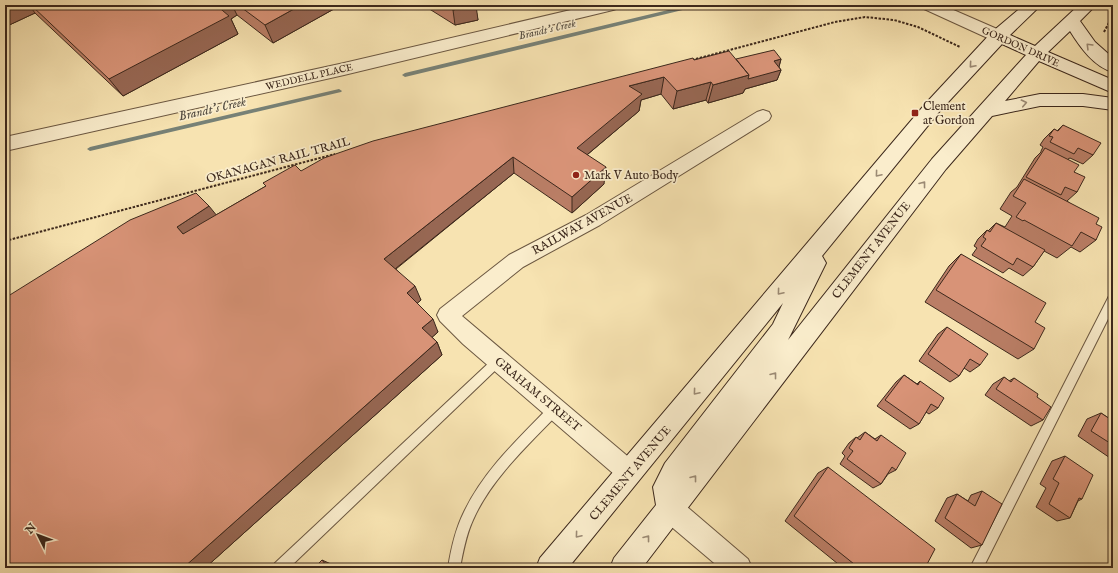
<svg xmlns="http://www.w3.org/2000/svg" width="1118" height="573" viewBox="0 0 1118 573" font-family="'IM FELL English',serif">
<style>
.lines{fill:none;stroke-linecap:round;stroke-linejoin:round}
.stream{fill:#778176;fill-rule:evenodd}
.service-casing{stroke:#6b5741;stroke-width:2}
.minor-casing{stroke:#6b5741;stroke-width:2}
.tertiary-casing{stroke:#6b5741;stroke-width:2}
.secondary-casing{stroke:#3c281c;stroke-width:2}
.path{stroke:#3c281c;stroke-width:2;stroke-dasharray:2.5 1.5;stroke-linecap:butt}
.service{fill:#faedcc;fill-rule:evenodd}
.minor{fill:#faedcc;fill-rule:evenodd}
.tertiary{fill:#faedcc;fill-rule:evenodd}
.secondary{fill:#faedcc;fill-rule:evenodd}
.wall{fill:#ba7e66;stroke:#3c281c}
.shaded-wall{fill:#976753;stroke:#3c281c}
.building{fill:#d89377;stroke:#3c281c}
.oneway{stroke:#9b8a74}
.poi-dot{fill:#8f2418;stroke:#faedcc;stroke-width:1.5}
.labels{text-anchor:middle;stroke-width:3.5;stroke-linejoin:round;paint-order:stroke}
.far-street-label{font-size:10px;fill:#3c281c;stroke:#faedcc}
.far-water-label{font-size:11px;font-style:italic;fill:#544d42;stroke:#faedcc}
.poi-label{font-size:12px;fill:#3c281c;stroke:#faedcc;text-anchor:start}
.street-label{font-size:12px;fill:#3c281c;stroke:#faedcc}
.water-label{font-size:13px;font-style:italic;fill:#544d42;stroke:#faedcc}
</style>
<rect width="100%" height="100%" fill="#f7e3b1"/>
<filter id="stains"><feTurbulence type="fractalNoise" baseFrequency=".005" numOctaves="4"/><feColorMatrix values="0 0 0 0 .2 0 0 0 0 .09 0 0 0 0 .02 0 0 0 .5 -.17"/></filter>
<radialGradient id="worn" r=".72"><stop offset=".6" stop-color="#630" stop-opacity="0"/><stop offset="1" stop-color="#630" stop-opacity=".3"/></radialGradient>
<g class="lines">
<path class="stream" d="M689 5H698L695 7 405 77 402 75 405 73Z
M339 89 342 91 341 92 90 151 87 149 90 147Z"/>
<g class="service-casing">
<path id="service" d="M1113 295V309L983 568H970L1109 296Z
M498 356 502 358 503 361 502 364 289 568H274L275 563 494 358Z
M555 404 559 405 561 409 559 413C528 445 491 479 473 520 466 535 463 552 460 568H448C451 549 455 530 464 512 484 470 519 438 551 405Z"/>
</g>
<g class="minor-casing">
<path id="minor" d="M763 110 769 112 771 116 769 120 600 225 523 267 462 316 638 465 642 473 638 481 630 485 622 481 463 344 440 321 437 315 440 309 509 255 586 215 757 112Z
M670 497 679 500 748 559 752 568H720L661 518 658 509 661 500Z"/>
</g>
<g class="tertiary-casing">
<path id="tertiary" d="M592 5H621L619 8 613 10 344 75 5 151V137L344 63Z
M920 5H942L1004 32 1006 36 1004 40 998 41 992 40 922 8Z"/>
</g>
<g class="secondary-casing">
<path id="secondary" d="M1024 5H1041L1010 35 1035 46 1079 5H1096L1080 21 1095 42 1113 58V72C1094 67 1080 47 1070 31L1048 52 1113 80V93L1039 61 1005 101 1040 94H1083L1113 98V110L1083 106H1040L992 116 946 169 642 568H610L614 558 656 505 653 487 665 463 773 324 783 303 568 568H536L540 558 926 103 992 32ZM1002 44 1026 55 932 159 788 340 826 263 822 256 939 112Z"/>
</g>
<path class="path" d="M1104 32 1113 15
M692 60 835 22 865 17 894 20 918 27 960 47
M5 241 335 154"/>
<use href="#service" class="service"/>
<use href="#minor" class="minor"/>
<use href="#tertiary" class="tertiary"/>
<use href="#secondary" class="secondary"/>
</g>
<path class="wall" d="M5 5H341L273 43 237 15 231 19 238 34 123 96 35 13 5 27Z
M393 5H406L399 9Z
M423 5H475L478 20 455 25Z
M781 59 779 67 781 70 777 80 745 89 743 93 708 103 706 100 673 109 661 94 641 100 639 111 587 155 604 184 572 213 514 173 396 269 421 300 417 303 438 332 432 337 437 342 442 355 205 568H5L216 215 266 186 263 183 694 60Z
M1063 125 1093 155 1083 164 1070 158 1068 159 1074 172 1077 192 1067 201 1096 224V240L1080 252 1071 247 1057 258 1044 251 1033 267 1023 276 1009 268 1003 273 972 255 977 248 974 246 978 239 987 230 988 231 996 223 1005 227 1012 216 1000 209 1011 192 1017 187 1035 158 1041 152V151L1043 147 1040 145 1044 139 1054 129 1057 131Z
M961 254 1034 349 1018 359 925 302 949 266Z
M947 327 980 365 970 372 964 368 959 376 950 382 919 361 938 334Z
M904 375 917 384 920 381 938 408 929 414 926 412 919 424 910 429 877 406 896 382Z
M1004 377 1009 381 1014 378 1037 397 1043 420 1031 426 985 395 993 384Z
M1101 413 1113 421V460L1078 436 1087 419Z
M865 432 875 439 881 435 896 470 888 474 881 484 873 488 840 464 845 456 842 453 849 443 856 437 857 438Z
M1065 456 1082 499 1078 501 1070 518 1057 521 1036 507 1046 488 1040 484 1052 461Z
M828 467 925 568H843L785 521 818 473Z
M982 491V545L971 548 935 521 947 498 957 494 968 501 971 495Z"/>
<path class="shaded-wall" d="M5 5H29L35 13 5 27Z
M215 5H232L237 15 231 19 238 34 123 96 109 79Z
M301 5H341L273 43 265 25Z
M398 5H406L399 9Z
M476 5 478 20 455 25 453 10Z
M781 59 778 70 774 61Z
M781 70 777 80 745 89 743 93 708 103 713 85 749 75Z
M664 77 661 94 641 100 639 111 576 164 577 148 629 86Z
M711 82 706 100 673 109 677 91Z
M513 157 514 173 390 273 384 259Z
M606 167 604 184 572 213V197Z
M209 206 222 222 183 234 177 227Z
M415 286 421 300 413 307 407 293Z
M433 319 438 332 428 341 422 328Z
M437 342 442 355 205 568H183Z
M322 560 331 564 334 568H328Z"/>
<path class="building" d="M31 5H216L229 16 109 79Z
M238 5H301L265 25Z
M444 5H476L453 10Z
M774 50 781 59 774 61 781 70 748 79 749 75 736 59Z
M729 51 749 75 713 85 711 82 677 91 664 77 629 86 642 94 577 148 606 167 572 197 513 157 384 259 415 286 407 293 433 319 422 328 437 342 183 568H5V298L130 220 196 193 209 206 177 227 183 234 266 186 263 183 295 165 301 171 324 158 373 141 693 58 694 60Z
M1063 125 1101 143 1093 155 1078 148 1074 154 1050 142 1053 137 1049 136 1054 129 1058 131Z
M1045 148 1079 165 1074 172 1085 177 1077 192 1065 187 1061 195 1026 177Z
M1024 179 1099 218 1096 224 1102 227 1096 240 1081 232 1072 246 1024 220 1023 221 1016 217 1026 203 1013 196Z
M996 223 1045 250 1033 267 1017 258 1013 265 981 246 986 239 983 237 987 230 990 232Z
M961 254 1046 303 1035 322 1045 328 1034 349 936 290Z
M947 327 988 354 980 365 970 359 959 376 928 354Z
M904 375 918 385 920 381 944 398 938 408 931 404 919 424 885 400Z
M1004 377 1011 382 1014 378 1038 394 1037 397 1051 407 1043 420 996 389Z
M1101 413 1113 421V445L1091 431Z
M865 432 877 441 881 435 906 453 896 470 892 467 881 484 847 459 853 451 849 448 856 437 860 440Z
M1065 456 1093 475 1082 499 1079 498 1070 518 1049 504 1059 483 1053 479Z
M828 467 935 549 925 568H859L794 516Z
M982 491 1002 504 982 545 945 518 957 494 975 506Z
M322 560 328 568H314Z"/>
<defs><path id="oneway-chevron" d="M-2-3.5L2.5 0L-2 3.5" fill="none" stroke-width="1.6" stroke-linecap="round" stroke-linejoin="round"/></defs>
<g class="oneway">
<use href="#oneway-chevron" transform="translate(1089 46) rotate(-135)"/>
<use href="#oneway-chevron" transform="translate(972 65) rotate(131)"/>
<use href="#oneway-chevron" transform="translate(1024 103) rotate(-12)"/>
<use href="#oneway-chevron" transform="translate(878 174) rotate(130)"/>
<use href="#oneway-chevron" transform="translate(923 184) rotate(-52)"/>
<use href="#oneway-chevron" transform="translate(780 292) rotate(130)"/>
<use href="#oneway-chevron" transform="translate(774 375) rotate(-52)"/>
<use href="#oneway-chevron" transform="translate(696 392) rotate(130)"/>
<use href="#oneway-chevron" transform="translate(694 478) rotate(-52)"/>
<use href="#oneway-chevron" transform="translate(578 535) rotate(130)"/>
<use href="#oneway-chevron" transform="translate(647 538) rotate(-52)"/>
</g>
<g class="poi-dot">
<rect x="911" y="109" width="8" height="8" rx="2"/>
<circle cx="576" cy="175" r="4"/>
</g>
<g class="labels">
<g class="far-street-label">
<text transform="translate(1021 46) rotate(24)" y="4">GORDON DRIVE</text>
<text transform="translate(309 76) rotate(-13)" y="4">WEDDELL PLACE</text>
</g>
<g class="far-water-label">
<text transform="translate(547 29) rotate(-13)" y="4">Brandt's Creek</text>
</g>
<g class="poi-label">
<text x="923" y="110">Clement<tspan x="923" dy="14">at Gordon</tspan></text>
<text x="584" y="179">Mark V Auto Body</text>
</g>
<g class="street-label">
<text transform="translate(278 160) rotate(-15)" y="4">OKANAGAN RAIL TRAIL</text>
<text transform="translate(582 224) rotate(-29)" y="4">RAILWAY AVENUE</text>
<text transform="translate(871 250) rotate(-52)" y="4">CLEMENT AVENUE</text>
<text transform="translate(538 394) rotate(40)" y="4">GRAHAM STREET</text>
<text transform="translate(630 473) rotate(-50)" y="4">CLEMENT AVENUE</text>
</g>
<g class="water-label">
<text transform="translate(212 108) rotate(-13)" y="5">Brandt's Creek</text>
</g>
</g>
<rect width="1118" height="573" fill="none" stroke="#f7e3b1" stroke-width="20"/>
<rect x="6" y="6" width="1106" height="561" fill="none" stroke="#3c281c" stroke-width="2"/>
<rect x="10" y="10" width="1098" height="553" fill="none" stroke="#3c281c"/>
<g transform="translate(38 535) rotate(312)" stroke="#faedcc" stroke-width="3" paint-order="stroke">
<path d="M0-3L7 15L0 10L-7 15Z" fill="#3c281c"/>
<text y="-6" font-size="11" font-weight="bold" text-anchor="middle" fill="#3c281c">N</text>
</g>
<rect width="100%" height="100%" filter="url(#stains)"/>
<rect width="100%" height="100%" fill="url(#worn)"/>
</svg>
